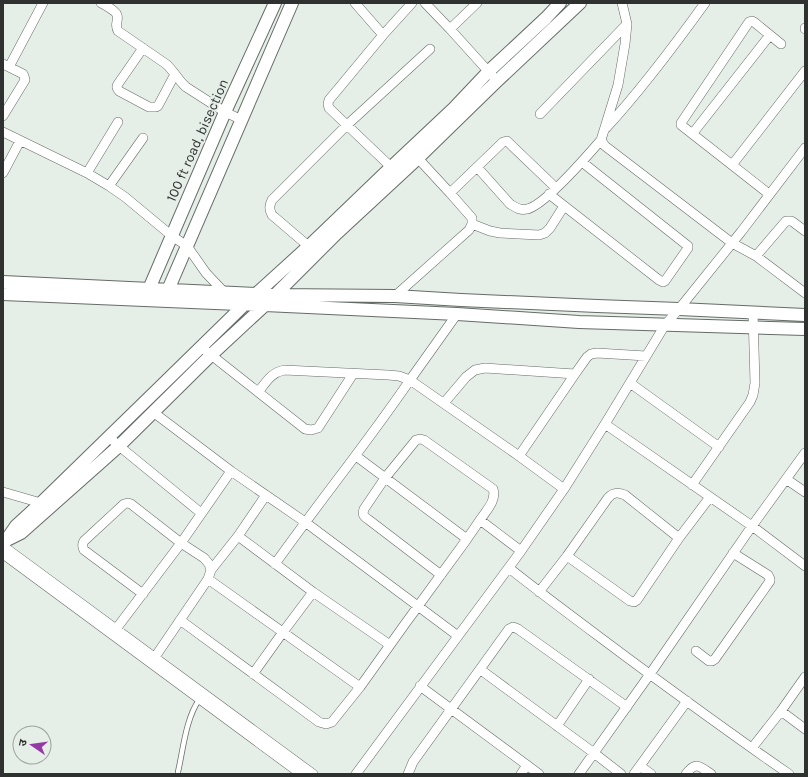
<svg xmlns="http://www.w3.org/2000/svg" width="808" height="777" viewBox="0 0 808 777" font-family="Karla,'Noto Sans Devanagari',sans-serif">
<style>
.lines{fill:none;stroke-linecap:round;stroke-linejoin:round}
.service-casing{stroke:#656c67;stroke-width:6}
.minor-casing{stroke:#656c67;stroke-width:10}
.tertiary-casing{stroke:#656c67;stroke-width:14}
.service{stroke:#fff;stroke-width:4.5}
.minor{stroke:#fff;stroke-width:9}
.tertiary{stroke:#fff;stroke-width:12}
.labels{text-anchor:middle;stroke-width:3.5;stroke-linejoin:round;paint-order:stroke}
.street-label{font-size:14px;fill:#2e312f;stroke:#e6eee8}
</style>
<rect width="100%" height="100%" fill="#e6eee8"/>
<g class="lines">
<g class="service-casing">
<path id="service" d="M178 772C183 750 186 718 199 700"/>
</g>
<g class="minor-casing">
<path id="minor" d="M101 3C105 5 116 11 117 15 119 21 114 24 118 31L166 64C174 71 178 80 186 87L225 112 242 120
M355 3 383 35
M425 3 450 29 497 81
M622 3 627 24 625 44 618 85 601 140 605 146 732 243 756 256 805 293
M450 29 477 3
M805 29V28
M143 48 118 84C116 87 117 88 119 91L149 107H156L158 106 175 74
M3 64 23 74 24 76 25 80 3 116
M9 67 43 3
M540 114 627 24
M606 128C642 89 674 46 705 3
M3 132 87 173 109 186 125 197 172 236 187 246 206 273 224 292 225 296
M693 133 770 35
M732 165 805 71
M391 167 329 108 328 104 329 100 383 35 412 3
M477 167 510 204C515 207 520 211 527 209 544 206 588 155 601 140
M3 173 20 141
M87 173 118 122
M109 186 143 138
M450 193 503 142 507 141 556 188
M549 194 659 280 663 282 665 281 688 248V246L582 162
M769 194 681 125V123L749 22 752 21 754 22 781 44
M472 224 490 231 500 233 539 235 545 233 550 228 564 206
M313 250 272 215C269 209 269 206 272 200L347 125 430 49
M756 256 786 221H791L793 222 805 231
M395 296 469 230 472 224V218L450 193 414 154
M457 314 410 380 519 456 564 489
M201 347 305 429 311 430 318 428 353 374
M630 383 719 447
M259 391C267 381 271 373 284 370L388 375 399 376 410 380C367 443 319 502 275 564
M444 403 466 377 475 370 485 368 575 374
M153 412 231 471 305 522 458 636
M605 424 752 526 805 566
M109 437 119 446 201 513
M356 456 467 539 480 520 521 551
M519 456 575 374 587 357 591 354 597 353 646 356
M786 479 805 492
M692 485 750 402 753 395 755 383 753 313
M3 492 41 503
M238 536 313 592 390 645
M3 546 313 774
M3 554 301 774
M567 556 630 601 634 602 637 600 679 538 710 497
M509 568C548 599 589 629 629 659 682 698 735 737 789 774
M211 570 238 536 266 495
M441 575 369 520C364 517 362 515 364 509L385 478 416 440 420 439 424 440 493 489C497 500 486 511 480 520
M539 592 567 556 608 498C613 492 618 492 625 495L679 538
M143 594 84 550C82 546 82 544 84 541L124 504 128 503 131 504 181 543 204 558 209 564 211 570 208 579 360 687
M180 620 319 722 326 724 332 722 360 687 405 624 467 539
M116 629 181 543 231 471
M696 651 709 661H712L715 659 770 581V579L768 575 733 553
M155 657 208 579
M481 670 594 753 621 774
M253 674 283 632 313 592
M420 686 539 774
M781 711 805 729
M557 726 589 679
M752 748 781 711 805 677
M640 766 651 774
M356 774 521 551 564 489 605 424 665 325 679 309 741 232 805 148
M408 774 413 762 509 629 513 627 518 629 627 707
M521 774 527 765
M579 774 650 674 752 526 805 453
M634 774 687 701
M686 774C696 761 699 766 711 774"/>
</g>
<g class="tertiary-casing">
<path id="tertiary" d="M3 282 275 295 395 296 461 300 597 306 679 309 805 315
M149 289 225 112 275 3
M168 290 292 3
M3 294 265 305 457 314 579 322 805 329
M7 539 16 526 41 503 157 390 245 304 309 246 386 172 454 108 489 71 546 18 560 3
M7 540 21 533 119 446 211 355 265 305 337 233 418 158 497 81 580 3"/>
</g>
<use href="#service" class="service"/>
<use href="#minor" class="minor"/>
<use href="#tertiary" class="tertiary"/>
</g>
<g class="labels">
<g class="street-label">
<text transform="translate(197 140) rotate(-66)" y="5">100 ft road, bisection</text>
</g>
</g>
<rect width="808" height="777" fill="none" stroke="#2e312f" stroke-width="8"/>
<g transform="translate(32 745) rotate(283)"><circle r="19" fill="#e6eee8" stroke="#9ca29e"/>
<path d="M0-3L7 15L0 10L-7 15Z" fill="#943aa6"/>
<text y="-6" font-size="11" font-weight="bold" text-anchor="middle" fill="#2e312f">उ</text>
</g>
</svg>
